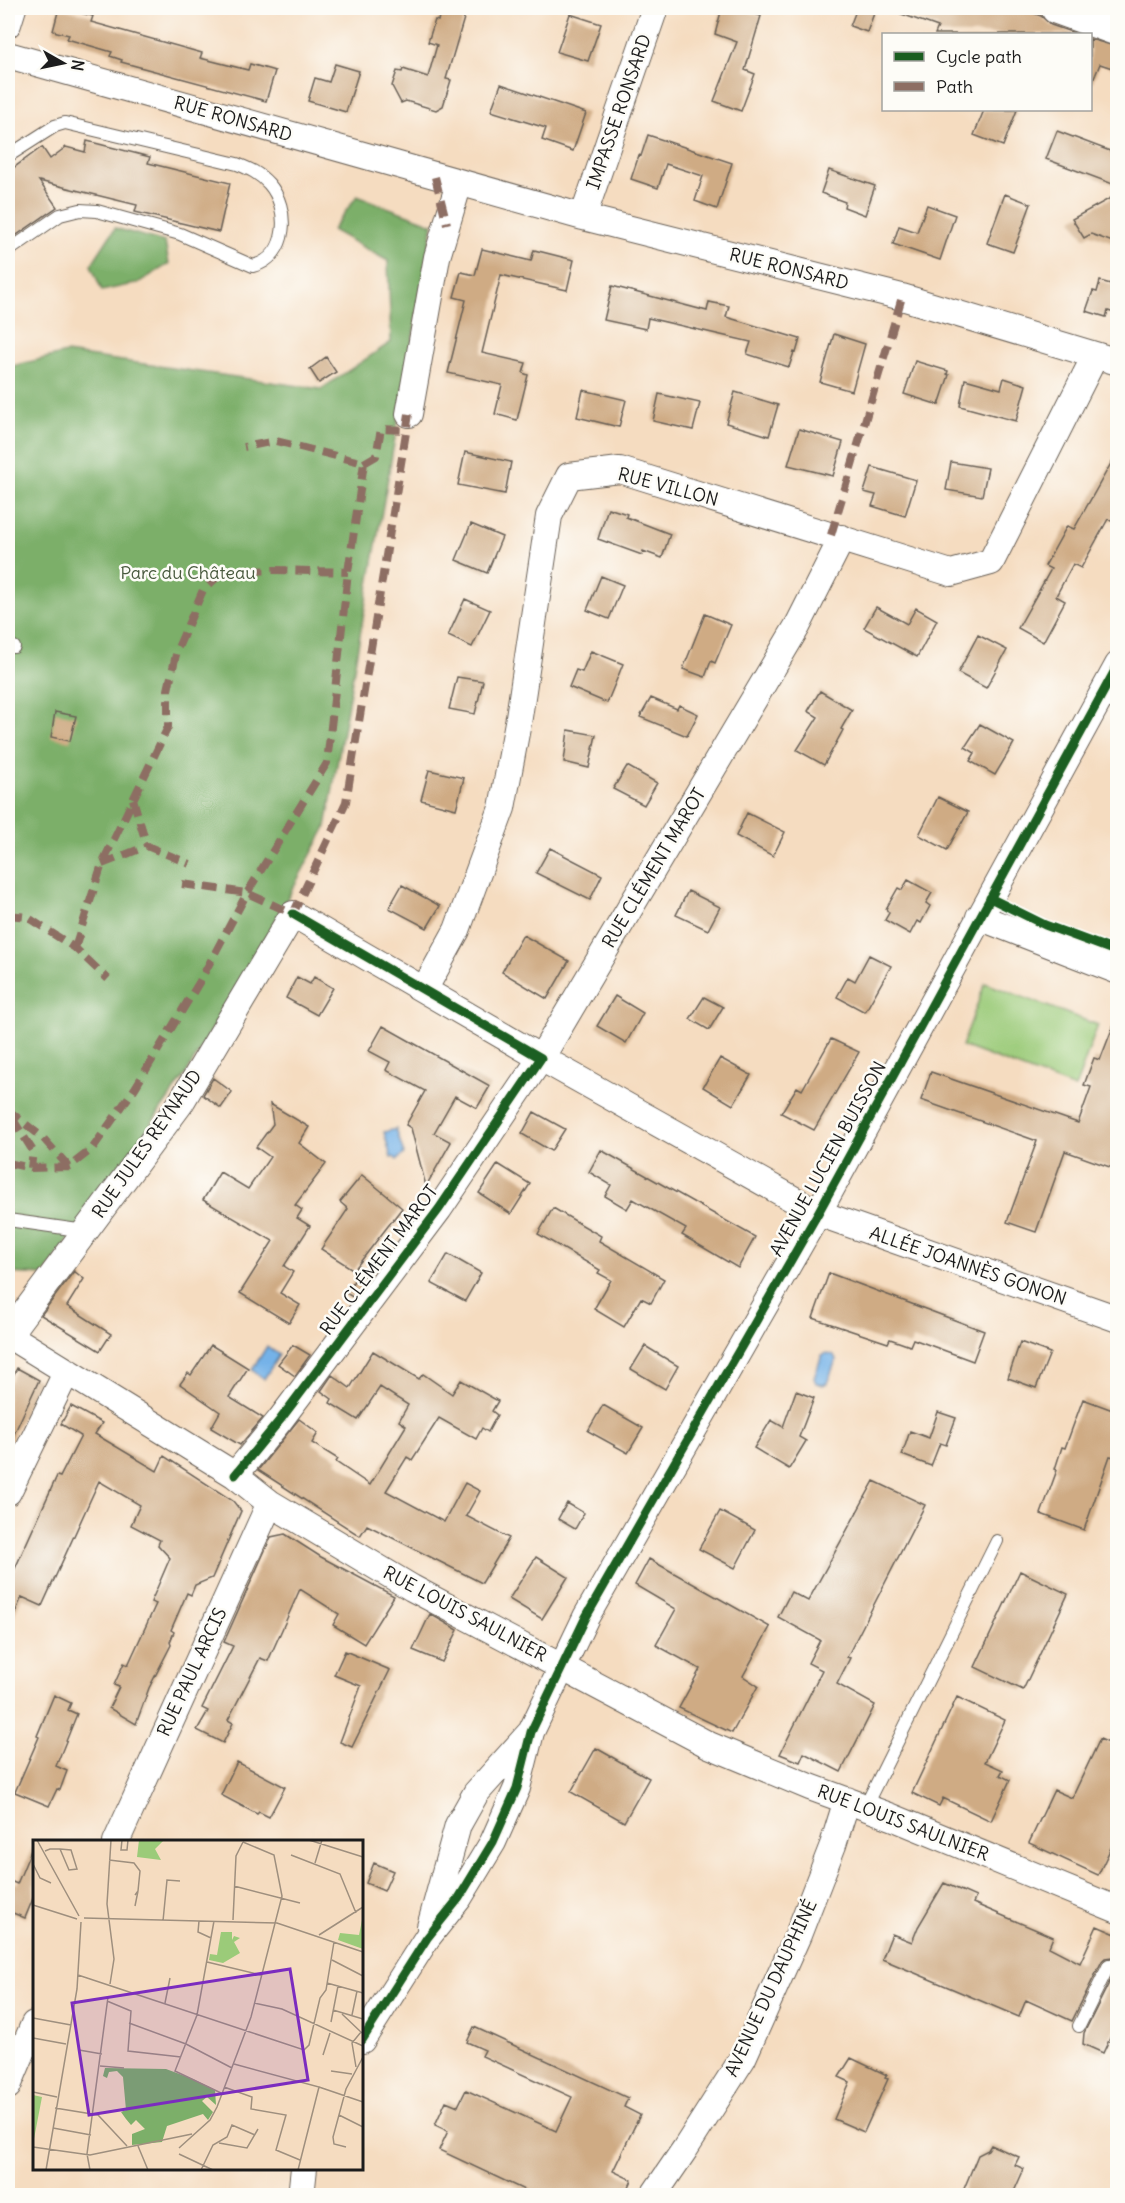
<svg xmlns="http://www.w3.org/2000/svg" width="1125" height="2203" viewBox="0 0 1125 2203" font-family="Delius,sans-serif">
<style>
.green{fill:#9bcb79;stroke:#5c744a;stroke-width:1.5}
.forest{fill:#7caf69;stroke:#4c6642;stroke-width:1.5}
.water{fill:#75b2e8;stroke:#486782;stroke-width:1.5}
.building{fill:#cfab84}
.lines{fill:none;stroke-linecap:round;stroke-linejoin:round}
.service-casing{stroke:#685f55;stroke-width:14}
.minor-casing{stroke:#685f55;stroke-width:28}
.tertiary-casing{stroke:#685f55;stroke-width:34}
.service{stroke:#fff;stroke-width:12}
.minor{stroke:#fff;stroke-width:26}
.tertiary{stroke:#fff;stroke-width:32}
.quiet{stroke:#8d6e63;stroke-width:8;stroke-dasharray:15 8;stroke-linecap:butt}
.cycleway-casing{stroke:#fdfcf7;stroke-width:13}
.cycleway{stroke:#1b5e20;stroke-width:9}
.labels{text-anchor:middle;stroke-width:5;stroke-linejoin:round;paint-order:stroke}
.street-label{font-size:18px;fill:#1c1c1c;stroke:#fdfcf7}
.park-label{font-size:18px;fill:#48593d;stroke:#fdfcf7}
.inset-road{fill:none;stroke:#9e8f7e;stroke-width:1.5}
.view{fill:#7b2cbf;fill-opacity:0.15;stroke:#7b2cbf;stroke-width:3}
.inset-edge{fill:none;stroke:#1c1c1c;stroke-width:3}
</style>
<rect width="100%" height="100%" fill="#fdfcf7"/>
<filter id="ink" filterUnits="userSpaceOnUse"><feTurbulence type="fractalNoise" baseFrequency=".0167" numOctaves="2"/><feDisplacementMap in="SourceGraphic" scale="12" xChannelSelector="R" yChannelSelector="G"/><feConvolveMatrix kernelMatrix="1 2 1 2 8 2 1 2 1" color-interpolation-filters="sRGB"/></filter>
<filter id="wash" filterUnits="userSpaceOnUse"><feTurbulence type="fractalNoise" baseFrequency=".008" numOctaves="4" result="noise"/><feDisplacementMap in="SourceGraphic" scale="24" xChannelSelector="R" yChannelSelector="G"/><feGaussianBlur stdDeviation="1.35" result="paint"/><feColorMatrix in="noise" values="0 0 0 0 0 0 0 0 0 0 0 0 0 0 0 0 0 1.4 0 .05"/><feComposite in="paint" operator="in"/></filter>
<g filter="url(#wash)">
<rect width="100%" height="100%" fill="#f5dcc0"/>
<path class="green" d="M985 983 1098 1025 1075 1088 962 1046Z"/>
<path class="forest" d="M357 196 433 224 326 827 273 925 186 1074 44 1275 8 1273V367L66 353 321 389 391 342 388 261 332 230Z
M115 228 165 242 169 264 138 283 102 291 91 265Z"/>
<path class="water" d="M396 1129 404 1154 397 1160 394 1157 391 1158 384 1132Z
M267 1346 279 1355 264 1379 252 1370Z
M827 1353 834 1355 836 1360 827 1383 823 1385 816 1383 814 1378 822 1355Z"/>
<g id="blocks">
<path class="building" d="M59 8 93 16 91 22 202 53 200 58 248 70 250 64 275 71 266 101 121 62 122 60 110 56 112 52 67 39 69 35 53 31Z
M441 8H467L446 79 451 80 443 106 436 110 406 101 401 103 392 86 397 71 402 72 403 69 428 77 437 45 428 42 435 20 438 21Z
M722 8H751L749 12 761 16 745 70 755 74 741 111 714 101 737 42 715 34Z
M857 8H876L867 32 850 26Z
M890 8H1019L1041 16 1051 25 1077 34H935L938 27 890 10Z
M570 14 601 24 588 61 557 52Z
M1090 39 1118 47V70L1100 64 1092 83 1090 82Z
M335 64 359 71 346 112 308 101 315 78 329 82Z
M501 84 586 113 573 151 542 140 546 128 491 111Z
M984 110H1017L1003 146 974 135Z
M1057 131 1118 154V186L1046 159Z
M648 135 732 163 717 209 695 201 703 176 666 164 658 188 631 179 639 155 641 156Z
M87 141 150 157 148 163 230 183 219 232 135 212 137 205 39 181 57 207 8 241V172L42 147 50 159 66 147 85 152Z
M829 170 875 186 865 215 844 207 845 202 821 193Z
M1005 194 1031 204 1013 252 987 243Z
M1118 194V244L1091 234 1084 238 1072 219Z
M927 205 955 215 940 260 893 244 899 226 917 232Z
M482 249 531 261 534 250 574 260 567 290 501 275 482 353 526 363 523 373 528 375 517 420 495 414 502 385 448 373 466 300 454 297 461 272 475 275Z
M1100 281 1118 286V314L1108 311 1106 317 1086 311 1093 291 1097 292Z
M612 286 707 311 709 302 729 306 726 317 800 339 796 353 794 352 789 367 747 354 751 342 648 318 646 329 604 320Z
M834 334 865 344 852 391 820 382Z
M326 357 336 372 319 383 310 369Z
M915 361 948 371 947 374 949 375 939 405 904 394Z
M1004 378 1026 385 1016 421 960 406 965 379 1001 389Z
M583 390 626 400 619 427 577 417Z
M735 392 778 405 769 436 726 423Z
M659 394 700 403 693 430 653 421Z
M799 429 843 442 833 476 788 465Z
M1118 451V510L1111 521 1108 519 1081 568 1073 564 1056 596 1065 601 1043 642 1018 628 1051 569 1045 566 1067 526 1074 529Z
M465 452 511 462 505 494 458 485Z
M951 462 988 468 982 496 946 490Z
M872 467 916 480 905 516 872 506 876 495 864 492Z
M608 508 627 514 626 517 670 534 662 558 643 551 642 555 598 539Z
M471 524 502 537 487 573 456 560Z
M601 576 623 585 609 619 587 610Z
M465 599 490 610 472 647 448 636Z
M876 607 907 624 916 608 937 620 917 657 864 628Z
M705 614 731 625 715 663 711 661 705 677 683 669Z
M978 635 1007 650 986 688 958 673Z
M591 651 623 664 607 703 569 687 576 670 582 672Z
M457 677 483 681 475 714 449 709Z
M820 691 852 710 841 729 843 730 824 765 797 750 818 717 808 711Z
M651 698 677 709 679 705 698 714 687 736 640 717Z
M55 712 76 716 70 741 51 737Z
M980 724 1014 743 995 775 970 761 975 753 965 747Z
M568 730 596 735 589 768 564 762Z
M627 766 657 783 644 805 613 789Z
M429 770 464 778 456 809 421 800Z
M938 797 968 812 947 850 919 835Z
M747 813 785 832 773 856 736 836Z
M550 848 602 875 590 900 536 873Z
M908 880 932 893 926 903 930 906 921 923 917 921 910 934 885 920 889 913 886 909 898 888 902 890Z
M402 885 440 906 427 928 389 908Z
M688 891 720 907 708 930 676 915Z
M523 935 569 961 547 999 502 972Z
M869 955 891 966 865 1012 837 997 848 977 855 981Z
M297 977 310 984 314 977 333 988 317 1015 286 998Z
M615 996 643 1013 626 1043 597 1026Z
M704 997 723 1007 709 1030 690 1019Z
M1116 1019 1118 1170 1065 1151 1036 1232 1007 1222 1037 1141 921 1100 931 1072 1078 1123 1091 1087 1084 1085 1094 1058 1100 1060Z
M383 1026 490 1086 477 1108 455 1096 434 1133 451 1142 426 1186 411 1128 406 1125 425 1091 386 1070 390 1062 369 1051Z
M831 1039 859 1052 814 1130 781 1113 797 1087 802 1090Z
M720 1058 751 1075 733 1105 703 1087Z
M213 1078 232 1092 221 1108 203 1095Z
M270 1104 309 1127 299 1143 326 1164 295 1205 302 1210 297 1218 310 1226 284 1266 293 1272 280 1293 300 1305 289 1323 240 1293 273 1241 203 1200 220 1172 248 1189 270 1157 256 1147 273 1124Z
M534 1112 565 1129 551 1151 522 1134Z
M601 1150 755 1237 738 1268 682 1235 686 1229 633 1199 627 1209 605 1196 611 1185 589 1172Z
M498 1164 530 1184 511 1214 479 1193Z
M362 1175 402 1208 354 1270 321 1249 348 1209 340 1202Z
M553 1208 601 1236 599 1241 664 1279 651 1303 641 1298 624 1327 594 1309 611 1280 598 1273 600 1270 538 1234Z
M448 1254 481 1273 465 1301 431 1283Z
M74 1271 84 1279 67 1306 111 1334 100 1351 41 1315Z
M359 1273 368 1278 354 1298 346 1293Z
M829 1273 984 1331 973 1361 913 1339 910 1346 890 1339 888 1343 813 1318Z
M1020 1342 1050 1353 1036 1388 1008 1378Z
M211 1345 248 1368 229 1397 263 1418 240 1445 211 1428 220 1412 180 1384 188 1373 191 1375Z
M293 1345 310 1355 295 1376 278 1364Z
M645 1346 678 1366 665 1389 631 1369Z
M373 1351 419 1379 423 1374 452 1394 461 1380 498 1401 492 1411 497 1415 488 1432 482 1428 476 1439 439 1418 412 1460 407 1457 386 1491 444 1522 465 1483 480 1491 466 1516 509 1538 482 1583 367 1525 360 1536 258 1470 299 1419 318 1433 312 1443 338 1459 336 1462 370 1485 406 1426 399 1421 408 1405 380 1387 358 1420 330 1403 332 1399 321 1391 332 1375 350 1388Z
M17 1368 39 1380 8 1447V1386Z
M796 1391 814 1398 799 1437 806 1441 789 1469 754 1448 771 1420 783 1427Z
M1083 1399 1118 1412V1458L1110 1456 1084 1530 1041 1514 1057 1470 1055 1469 1062 1447 1065 1448Z
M603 1405 643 1428 628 1453 588 1431Z
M71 1406 102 1423 95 1434 157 1471 164 1456 233 1501 241 1511 212 1578 195 1585 191 1595 187 1593 171 1630 174 1632 170 1642 171 1645 149 1688 136 1724 109 1708 119 1687 114 1685 124 1663 128 1665 156 1604 151 1602 170 1558 158 1545 160 1540 131 1525 140 1505 99 1481 42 1606 22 1597 8 1629V1584L57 1476 60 1477 81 1436 61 1424Z
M938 1412 956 1418 946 1445 940 1443 931 1466 902 1455 910 1431 929 1438Z
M874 1481 925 1505 847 1657 850 1658 837 1684 875 1705 841 1772 804 1753 800 1762 780 1754 822 1670 808 1663 820 1640 778 1617 791 1592 808 1601Z
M567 1503 584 1513 575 1529 558 1519Z
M720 1511 755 1530 735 1568 699 1549Z
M285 1534 321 1557 394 1596 364 1644 333 1625 339 1614 300 1589 268 1661 260 1658 228 1720 233 1723 223 1743 197 1730 208 1711 202 1708 233 1646 224 1642 271 1537Z
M536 1557 568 1577 542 1619 509 1599Z
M649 1559 770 1627 743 1676 758 1686 732 1733 679 1708 700 1669 656 1645 676 1609 635 1585Z
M1020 1571 1068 1594 1023 1690 975 1667Z
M430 1614 458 1630 442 1662 413 1650Z
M345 1651 390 1670 352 1747 340 1742 361 1686 334 1675Z
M54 1695 71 1703 68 1710 77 1714 56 1766 67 1771 60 1790 57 1789 49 1806 15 1792 39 1737 37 1736Z
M957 1697 1005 1720 985 1762 1003 1770 1000 1775 1010 1780 991 1821 943 1798 939 1806 912 1793Z
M1100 1739 1118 1747V1833L1098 1875 1029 1843 1054 1790 1072 1798Z
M596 1748 649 1778 624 1822 571 1792Z
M237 1762 285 1787 269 1817 259 1812 257 1814 221 1795Z
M34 1843V1896L25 1918 8 1911V1880L17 1884Z
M374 1863 393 1871 384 1891 366 1883Z
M944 1883 976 1897 973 1903 1053 1937 1049 1947 1080 1963 1097 1926 1118 1935V2021L1103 2053 1083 2044 1084 2033 1116 1969V1961L1112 1957 1105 1958 1102 1961 1072 2021 1026 2000 1019 2017 882 1959 892 1934 912 1942 918 1927Z
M474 2027 628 2098 624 2107 640 2115 613 2171 632 2180 625 2196H537L439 2150 448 2131 435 2125 446 2101 458 2106 466 2090 556 2131 572 2097 482 2056 485 2050 467 2042Z
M851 2058 887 2075 885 2078 888 2079 864 2132 834 2119 850 2082 839 2077Z
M991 2145 1019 2157 1015 2165 1024 2169 1012 2196H961L978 2155 988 2150Z"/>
</g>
</g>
<g filter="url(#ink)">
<use href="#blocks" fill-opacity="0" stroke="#685f55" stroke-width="1.5"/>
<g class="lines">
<g class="service-casing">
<path id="service" d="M8 156 55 126 65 123 237 164C250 169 259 173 269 184 290 208 289 257 253 266L180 234 97 211 80 210 60 215 8 251
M8 647H14
M1101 696 1118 705
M8 1220 85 1231
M865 1807 997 1541
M1079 2026 1109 1965"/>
</g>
<g class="minor-casing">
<path id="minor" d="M8 24 13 8
M8 55 583 217 902 297 1118 362
M583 217 655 8
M409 414 437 257 459 183
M979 917 1118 971
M424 990 457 930 502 808 519 717 549 516 569 476 620 470 951 573 991 562 1095 356
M8 1335 180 1104 293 914 541 1058 818 1213 1118 1319
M8 1335 235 1475 270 1503 412 1588 709 1745 810 1787 892 1817 1118 1910
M235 1475 280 1420 439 1209 541 1058 798 625 842 538
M8 1492 67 1371
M116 1842 270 1503
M430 1927 458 1825 476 1793 529 1734
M362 2040 427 1938 459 1898 493 1842 517 1788 531 1732 586 1617 818 1213 1118 665
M8 2086 34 2024
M301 2196 304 2168
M653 2196 685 2149 743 2058 798 1935 833 1845 847 1800"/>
</g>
<g class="tertiary-casing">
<path id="tertiary" d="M1057 8 1118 30"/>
</g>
<use href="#service" class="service"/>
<use href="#minor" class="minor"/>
<use href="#tertiary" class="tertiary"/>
<path class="quiet" d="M435 177 447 224
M364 463 376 456 381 429 406 430
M831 535 902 297
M133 799 147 846
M102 864 147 846 190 864
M182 884 247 893 293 914 346 802 409 414
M8 915 27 917 75 948 108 979
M75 948 102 864 168 727V690L177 650 203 590 223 572 275 570 348 572
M8 1110 43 1138 69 1167 92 1149 135 1088 200 981 247 893 327 763 348 572 364 463 276 441 244 447
M12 1118 33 1151 31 1168
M8 1163 31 1168 69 1167"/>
<g class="cycleway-casing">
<path id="cycleway" d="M990 898 1045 925 1118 952
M235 1475 280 1420 439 1209 541 1058 293 914
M362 2040 427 1938 459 1898 493 1842 517 1788 531 1732 586 1617 818 1213 1118 665"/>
</g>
<use href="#cycleway" class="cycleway"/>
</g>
</g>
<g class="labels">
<g class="street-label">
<text transform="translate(619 112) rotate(-71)" y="6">IMPASSE RONSARD</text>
<text transform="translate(233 119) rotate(16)" y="6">RUE RONSARD</text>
<text transform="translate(789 269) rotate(14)" y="6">RUE RONSARD</text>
<text transform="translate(668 487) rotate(15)" y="6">RUE VILLON</text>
<text transform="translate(654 868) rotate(-59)" y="6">RUE CLÉMENT MAROT</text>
<text transform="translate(147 1144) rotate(-55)" y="6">RUE JULES REYNAUD</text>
<text transform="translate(828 1159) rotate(-61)" y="6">AVENUE LUCIEN BUISSON</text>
<text transform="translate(379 1260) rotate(-53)" y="6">RUE CLÉMENT MAROT</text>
<text transform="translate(968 1266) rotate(19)" y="6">ALLÉE JOANNÈS GONON</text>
<text transform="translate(465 1614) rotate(28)" y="6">RUE LOUIS SAULNIER</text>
<text transform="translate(192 1672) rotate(-65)" y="6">RUE PAUL ARCIS</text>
<text transform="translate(903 1823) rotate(21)" y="6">RUE LOUIS SAULNIER</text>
<text transform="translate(771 1988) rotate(-65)" y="6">AVENUE DU DAUPHINÉ</text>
</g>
<g class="park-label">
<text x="188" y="579">Parc du Château</text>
</g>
</g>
<g transform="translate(33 1840)">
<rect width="330" height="330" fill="#f5dcc0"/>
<path d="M106 0H131L122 9 128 20 104 17ZM330 75V109L305 100 307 93 326 95ZM188 92H199V100L201 96 207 98 201 102 207 113 190 123 176 120 177 114 184 115ZM0 255 9 257 0 304Z" fill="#9bcb79"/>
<path d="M72 228 133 229 160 239 182 250 183 265 174 257 169 261 180 272 175 280 170 274 134 286 129 302 99 305V294L112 289 103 280 98 285 93 279 88 272 93 270 90 237 84 231 76 232 74 238 70 236Z" fill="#7caf69"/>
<path class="inset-road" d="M4 0 46 76M89 0 88 10H94L95 0M276 0 330 17M12 11 17 9H27L38 10 44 29 36 30 27 9M258 15 307 34 323 73M76 20 101 23 107 31 105 51M282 23 289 0M0 24 7 38 18 43M201 46 267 63M102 55 105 51 102 66M0 65 44 79M51 78 244 83 330 112M200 80 203 16 210 2M130 81 134 40 147 41M166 81 165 92 178 98M181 81 164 175 142 231 188 253M286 95 330 67M299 120 330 136M174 122 228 135M45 135 271 210 276 205 287 158 293 150 301 102M294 143 330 153M77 144 81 119 74 64 78 0M74 161 98 171 95 211 148 217M132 163 137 138M221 163 249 169 330 206M300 170 330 179M309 174 329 193M319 175 324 151M0 178 38 185M298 182 305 146M96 183 153 204 199 228M0 198 33 204M46 210 69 214M290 215 297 193M201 224 286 247 265 330M67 226 91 228M323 227 319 203 328 192M298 231 319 234M191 247 219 257 218 269 253 275 243 310 267 320M286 247 330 262M0 252 24 257M22 268 65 275 94 306M306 275 330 287M20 288 58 295M186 303 214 308 225 289M105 306 115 330M0 307 57 315 159 294M313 307 301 304 300 297 313 249 330 217M146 308 177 280 184 267 218 177 249 56 241 15 210 2M146 314 180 330M13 330 44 149 48 82M57 330 54 314 75 157M168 330 180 305 194 297 199 285 222 295"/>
<path class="view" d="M257 129 275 240 56 275 39 163Z"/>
<rect width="330" height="330" class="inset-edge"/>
</g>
<rect width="1125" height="2203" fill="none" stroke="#fdfcf7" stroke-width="30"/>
<rect x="882" y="33" width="210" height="78" fill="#fdfcf7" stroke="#a3a29f" stroke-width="1.5"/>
<rect x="894" y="52" width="30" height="9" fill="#1b5e20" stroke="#a3a29f" stroke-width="1.5"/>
<text x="936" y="63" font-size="18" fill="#1c1c1c">Cycle path</text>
<rect x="894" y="82" width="30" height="9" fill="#8d6e63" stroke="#a3a29f" stroke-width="1.5"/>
<text x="936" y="93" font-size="18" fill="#1c1c1c">Path</text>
<g transform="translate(63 63) rotate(99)" stroke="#fdfcf7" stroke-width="4.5" paint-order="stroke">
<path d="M0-4.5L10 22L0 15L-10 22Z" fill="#1c1c1c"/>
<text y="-9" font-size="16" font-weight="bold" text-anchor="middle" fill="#1c1c1c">N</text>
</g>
</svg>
